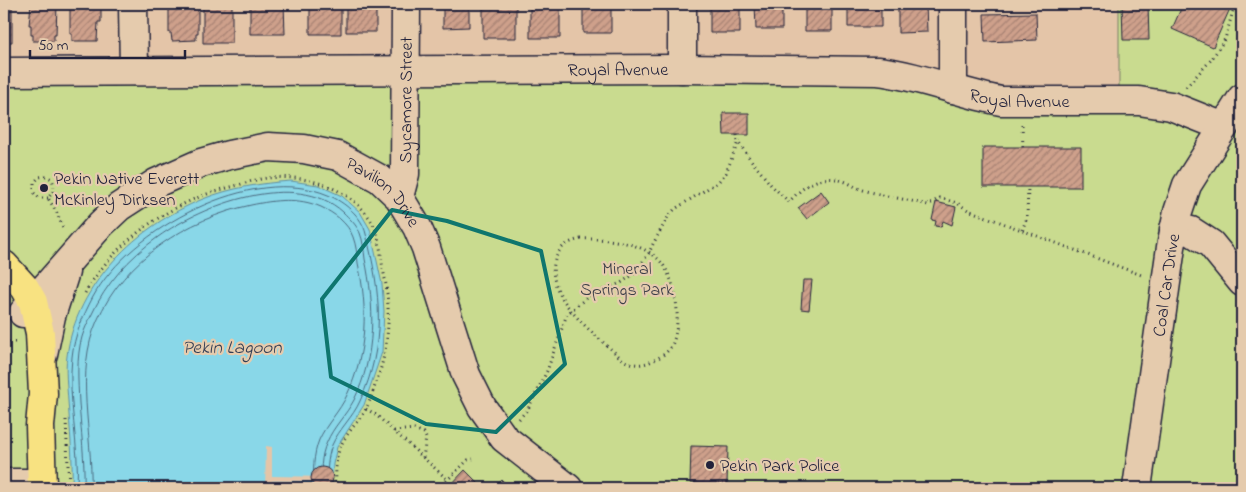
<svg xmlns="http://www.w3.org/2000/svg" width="1246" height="492" viewBox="0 0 1246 492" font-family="'Indie Flower',sans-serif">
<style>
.green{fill:#c9db8f;stroke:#767e65}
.water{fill:#89d7e8;stroke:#608fa3}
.pier{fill:#e4c5a8}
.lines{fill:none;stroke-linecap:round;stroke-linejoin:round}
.shore{stroke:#4b6a80;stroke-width:1}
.building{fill:url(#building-hatch);stroke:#22223b}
.minor-casing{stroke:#22223b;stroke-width:31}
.major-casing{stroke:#22223b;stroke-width:31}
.path{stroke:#22223b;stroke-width:3;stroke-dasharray:1 4;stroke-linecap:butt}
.minor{stroke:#e5cbad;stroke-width:28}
.major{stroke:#f8e281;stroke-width:28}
.marked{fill:none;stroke:#0f766e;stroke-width:4;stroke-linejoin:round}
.poi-dot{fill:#22223b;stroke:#e5cbad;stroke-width:2}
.labels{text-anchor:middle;stroke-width:4.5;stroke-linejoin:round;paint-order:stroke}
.street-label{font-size:18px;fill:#22223b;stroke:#e5cbad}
.poi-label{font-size:18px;fill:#22223b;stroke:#e5cbad;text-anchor:start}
.park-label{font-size:18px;fill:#3b3e48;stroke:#e5cbad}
.water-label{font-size:19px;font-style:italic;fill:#313d55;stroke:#e5cbad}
</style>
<defs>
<pattern id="building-hatch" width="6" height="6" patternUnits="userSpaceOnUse" patternTransform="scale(1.25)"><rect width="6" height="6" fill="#cea08b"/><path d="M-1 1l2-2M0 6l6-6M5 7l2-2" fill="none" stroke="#a78273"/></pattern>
</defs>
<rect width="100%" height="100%" fill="#e4c5a8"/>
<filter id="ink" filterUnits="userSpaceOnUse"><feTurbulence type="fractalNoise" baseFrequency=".02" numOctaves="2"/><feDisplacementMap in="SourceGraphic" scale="10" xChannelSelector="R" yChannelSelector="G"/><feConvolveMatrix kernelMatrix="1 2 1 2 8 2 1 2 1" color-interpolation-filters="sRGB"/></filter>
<g filter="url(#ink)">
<path class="green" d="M1119 4H1242V488H4V72L927 80 1119 99Z"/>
<path class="water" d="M291 181 318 185 342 196 360 212 370 229 382 284 384 311 382 352 364 405 337 447 333 464 332 488H72C73 459 70 430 68 401 67 386 65 370 67 356 76 284 138 225 203 199 230 188 262 183 291 181Z"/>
<path class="pier" d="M266 446 272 447V476L333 477V482L272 481 271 488H265Z"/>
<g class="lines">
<path class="shore" d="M77 488C80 445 67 400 72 357 74 336 83 316 93 297 130 229 253 163 328 195 344 202 362 216 366 234 381 292 386 345 360 401 353 417 339 429 332 445 327 458 327 474 327 488
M84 488C85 460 81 431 79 403 78 381 76 358 82 337 84 330 88 322 91 316 106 283 129 258 158 237 202 205 296 169 343 212 349 218 356 224 360 233 363 240 364 251 365 259 375 306 376 356 354 400 346 415 333 427 327 442 320 456 321 473 321 488
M91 488C93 433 74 373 97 321 124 259 187 219 251 205 275 200 298 197 321 207 334 213 348 223 353 237 356 245 357 254 358 263 368 308 367 353 347 395 340 411 326 424 319 440 313 455 313 472 314 488"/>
</g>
<path class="building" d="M4 4H12V42H4Z
M31 4H57L56 35H54V41H33V35H31V25H29Z
M70 4H98V6H101V22H98L97 41H72V34H70Z
M169 4H198V33H196V40L172 41 171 33H169Z
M203 4H232V43H203Z
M250 4H284L285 34H250Z
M310 4H341V34H310Z
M346 4H376V32H346Z
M443 4H469V27L443 28Z
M483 4H516V38H483Z
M530 4H560V38H530Z
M583 4H611V33H583Z
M710 4H740V33H710Z
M755 4H782V29H756Z
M805 4H832V31H805Z
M848 4H881V27H848Z
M898 4H926L927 32 898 33Z
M1122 4H1148L1149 40H1123Z
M1183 4H1232L1213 47 1172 29Z
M1036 13 1037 40 985 42 984 14Z
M723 113H749V135H724Z
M983 147H1081V187H983Z
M821 191 829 202 807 219 798 208Z
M936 202 956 207 952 225 943 221 941 227 935 226 936 221 932 220Z
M803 280H812L809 310 801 309Z
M691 446 728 447 727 484 690 483Z
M311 478a11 11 0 1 1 22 0a11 11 0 1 1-22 0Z
M465 470 483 488H448Z
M502 480 510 488H495Z"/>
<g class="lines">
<g class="minor-casing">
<g id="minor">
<path d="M133 4 134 71"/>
<path d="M682 4V69"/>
<path d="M953 4V89"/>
<path id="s1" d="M4 72 682 69 878 71C921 76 959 93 1001 101H1139L1171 106 1224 127"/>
<path id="s2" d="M399 197 405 174 406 4"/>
<path d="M1174 229 1191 231 1211 244 1242 282"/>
<path id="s3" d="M23 313 101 224 119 207 156 183 201 163 229 155 268 147 304 149 338 156 380 179 399 197 417 227 426 248 466 375 482 407 504 438 568 488"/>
<path d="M43 354 51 316 65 272"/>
<path d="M4 486 9 483H42"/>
<path id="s4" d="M1137 488 1171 247 1178 212 1187 185 1242 98"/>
</g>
</g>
<g class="major-casing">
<path id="major" d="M4 265 25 288 33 302 40 333 43 394 40 426 42 488"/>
</g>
<path class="path" d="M1186 87 1211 60 1225 39 1235 4
M1022 125 1023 147
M737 135 738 142 751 160 771 185 789 202C804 185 822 172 846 182 851 184 855 187 860 189 882 196 906 199 928 205L940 198 957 203 968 210 1144 276
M48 198H39L34 193V183L39 177 46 176 52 179C55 188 54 191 48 198L57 213 64 230
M1022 230 1027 218 1028 187
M581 239C605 238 643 242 660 261 677 280 682 323 672 345 668 353 659 358 652 361 642 366 632 365 623 360 598 336 538 295 557 255 562 245 571 241 581 239Z
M85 293C114 241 174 200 231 187 243 184 256 179 268 178 308 174 357 189 375 228 380 240 381 256 383 269 391 305 390 342 378 377 374 388 371 399 366 409 357 424 342 437 338 454 335 465 336 477 336 488
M4 342H18
M366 409 375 414 448 480
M519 419 528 409 547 371 567 314 590 295 621 283 634 274 649 253 653 244 668 217 675 209 718 182 726 173 738 142
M66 420 69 488
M394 431 414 429 424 433 426 438 423 458
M439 488 468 460 473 459"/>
<use href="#minor" class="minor"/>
<use href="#major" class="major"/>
</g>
</g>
<path class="marked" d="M392 210 447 221 541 251 565 364 496 432 426 424 331 377 322 299Z"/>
<g class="poi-dot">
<circle cx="44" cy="188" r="5"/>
<circle cx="710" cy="465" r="5"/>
</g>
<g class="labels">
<g class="street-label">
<text dy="6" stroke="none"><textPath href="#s1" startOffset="614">Royal Avenue</textPath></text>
<text dy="6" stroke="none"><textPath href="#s1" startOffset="1019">Royal Avenue</textPath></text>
<text dy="6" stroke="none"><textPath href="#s2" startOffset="98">Sycamore Street</textPath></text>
<text dy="6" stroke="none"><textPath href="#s3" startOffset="435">Pavilion Drive</textPath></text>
<text dy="6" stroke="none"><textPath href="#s4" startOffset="205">Coal Car Drive</textPath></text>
</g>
<g class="poi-label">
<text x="54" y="184">Pekin Native Everett<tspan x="54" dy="21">McKinley Dirksen</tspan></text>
<text x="720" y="471">Pekin Park Police</text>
</g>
<g class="park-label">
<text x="627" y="274">Mineral<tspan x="627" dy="21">Springs Park</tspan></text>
</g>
<g class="water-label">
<text x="232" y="353">Pekin Lagoon</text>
</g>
</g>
<rect width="1246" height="492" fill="none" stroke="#e5cbad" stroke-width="20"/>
<rect x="10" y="10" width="1226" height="472" fill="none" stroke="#22223b" stroke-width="2" filter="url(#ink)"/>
<path d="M30 50v8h155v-8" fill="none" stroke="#22223b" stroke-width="2.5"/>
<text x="38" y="50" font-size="15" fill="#22223b" stroke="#e5cbad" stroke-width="4" paint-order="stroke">50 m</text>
</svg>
